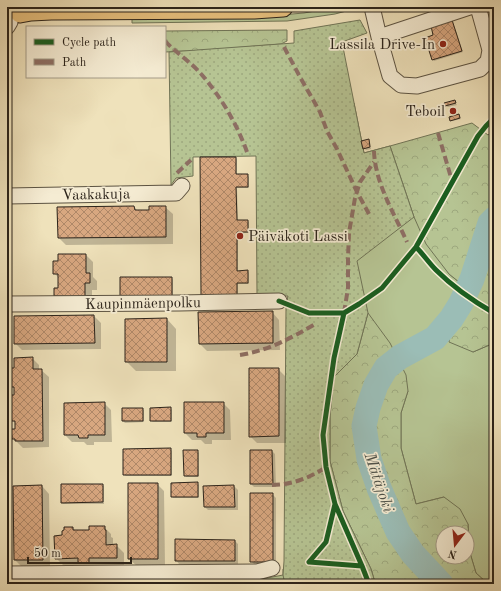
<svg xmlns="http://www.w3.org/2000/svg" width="501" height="591" viewBox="0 0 501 591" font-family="'Old Standard TT',serif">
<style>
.grass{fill:#b6c493;stroke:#707456}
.forest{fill:url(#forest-crowns);stroke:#707456;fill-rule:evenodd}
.park{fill:url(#park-dots);stroke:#707456}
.shadow{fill:#0003}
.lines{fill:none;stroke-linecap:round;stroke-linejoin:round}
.stream{stroke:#6e7f78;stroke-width:4}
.river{stroke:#9bbdb6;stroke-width:25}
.building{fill:url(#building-cross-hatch);stroke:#2b231a}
.minor-casing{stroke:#5c5342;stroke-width:17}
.major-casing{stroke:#2b231a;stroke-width:21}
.minor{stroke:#f5ecd3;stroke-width:15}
.major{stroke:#e8c17e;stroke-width:19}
.quiet{stroke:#8d6e63;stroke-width:4;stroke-dasharray:8 4;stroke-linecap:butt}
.cycleway-casing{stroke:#f5ecd3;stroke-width:8}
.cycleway{stroke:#1b5e20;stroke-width:5}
.poi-dot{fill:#8f2418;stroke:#f5ecd3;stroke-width:1.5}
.labels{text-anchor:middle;stroke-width:3.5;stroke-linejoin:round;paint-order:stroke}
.poi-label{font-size:15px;fill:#2b231a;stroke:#f5ecd3;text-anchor:end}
.street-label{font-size:15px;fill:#2b231a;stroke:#f5ecd3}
.water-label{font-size:16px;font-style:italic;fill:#4d5149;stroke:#f5ecd3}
</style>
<defs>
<pattern id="forest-crowns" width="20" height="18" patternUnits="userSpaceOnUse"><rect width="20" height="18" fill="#b6c493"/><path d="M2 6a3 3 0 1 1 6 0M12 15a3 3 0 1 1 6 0" fill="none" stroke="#9da87e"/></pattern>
<pattern id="park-dots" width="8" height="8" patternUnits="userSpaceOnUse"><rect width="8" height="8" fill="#b6c493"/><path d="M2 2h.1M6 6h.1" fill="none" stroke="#9da87e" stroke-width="1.8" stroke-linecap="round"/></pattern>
<pattern id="building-cross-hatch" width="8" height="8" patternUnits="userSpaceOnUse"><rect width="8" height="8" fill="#d8a780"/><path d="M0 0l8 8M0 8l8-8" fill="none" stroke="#af8868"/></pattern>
</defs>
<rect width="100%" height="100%" fill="#efe2bb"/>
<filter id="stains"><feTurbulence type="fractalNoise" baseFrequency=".005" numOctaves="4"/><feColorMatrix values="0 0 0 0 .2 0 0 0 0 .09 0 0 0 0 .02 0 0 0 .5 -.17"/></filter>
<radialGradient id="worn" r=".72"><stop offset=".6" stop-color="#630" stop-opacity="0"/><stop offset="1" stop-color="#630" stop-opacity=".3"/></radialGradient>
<path class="grass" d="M337 7H355L354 9 335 14 287 21 132 23V18L256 17 304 13Z
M354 103 364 153 390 146 414 217 449 274 474 294 465 313 450 334 473 352 494 343V584H488L476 573 470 553 468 524 444 497 416 504 401 448V413L408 391 301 305 287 300Z
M283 569 354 571 363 580 364 584H7V580L262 579 283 575Z"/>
<path class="forest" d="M287 30V41L281 44 206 50 165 52V31Z
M472 123 488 135 494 130V343L473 352 449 342 450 334 465 313 474 294 449 274 426 244 414 217 390 146Z
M368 313 390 343 406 375 408 391 401 413V448L416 504 444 497 460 509 468 524 470 553 476 573 488 584H374V579L371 569 343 511 330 461V415L334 377 357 354ZM443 533H467V557H443Z"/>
<path class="park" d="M360 20 367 33 342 42 364 153 390 146 414 217 357 261 368 313 357 354 334 377 330 415V461L343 511 371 569 374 579 313 584H285L283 575 284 561 286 307 288 296H257L256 156 193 157V176L176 178 171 185 169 52 294 43V31Z"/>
<path class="shadow" d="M451 21 453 22 463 52 434 61 433 60 426 39 435 36Z
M454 101 457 105 448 107 446 106V104Z
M459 115 461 119 452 121 451 120Z
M368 140 370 142 371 149 366 150 364 148Z
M236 158 237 159V175H247L249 177V188H237L238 221H248L249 222V233H238V272L248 271 249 273V284H238V296H204L202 295Z
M134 207 138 211H150L165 207 173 214V244L66 245 59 238Z
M86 255 93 262V277L97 281V290H92V304L62 303 55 296 59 289V278L54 273Z
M121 278H172L173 280V297Z
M272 312 279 320 280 350 207 351 200 344Z
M94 316 101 323V349L22 350 15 343Z
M167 319 176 329V371H136L126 361Z
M32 358 39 365V370H41L49 377V447L23 448 13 438 16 430V424L12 420 15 389 12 386Z
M278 369 285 376 286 443H257L250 436Z
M104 403 111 410 112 442H94V445H87L84 442H72L65 435Z
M223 403 230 410 231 440H212V444H205L201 440H192L185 433Z
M171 408 172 410V422H153L151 421Z
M123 409H142L144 410V422L125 423 123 421Z
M170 449 172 451V476H126L124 475Z
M197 451 199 453V477H186L185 475Z
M272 451 275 454 276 487H254L251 484Z
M197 483 199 485V498H173L172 496Z
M157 484 164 491 165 566H137L129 559Z
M103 485 104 486V504H63L62 503Z
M42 486 49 494 50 566 22 567 15 560Z
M234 486 238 490V510H208L205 507Z
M272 494 276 498V565H255L251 561Z
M104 527 111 534V537L113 538V545H116L124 553V565H96V570H86L81 565H63L56 558 63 536 73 528 76 531H90Z
M235 541 238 544V564H179L176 560Z"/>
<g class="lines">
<path class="stream" d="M412 584 419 581 429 571"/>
<path class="river" d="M441 584 413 554 398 532 379 488 369 459 364 426 368 408 376 385 386 368 400 357 435 338 451 319 461 303 472 279 490 223 494 219"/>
</g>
<path class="building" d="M452 20 462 51 432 60 425 38 433 35 431 26Z
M455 100 456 103 445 106 444 103Z
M459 114 460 118 450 121 449 117Z
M369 139 370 147 363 149 361 141Z
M200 157H236V174H248V187H236L237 220H248V232H237V271L248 270V283H237V295H201Z
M134 206 135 210H149V206H166V237L58 238 57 207Z
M58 254H86V273H90V283H85V297L54 296V288H58V274H53V261H58Z
M120 277H172V296H120Z
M273 311V343L199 344 198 312Z
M94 315 95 343 14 344V316Z
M167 318V362H125V319Z
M33 357V369H42L43 441H15V439H12L11 429H15V421H11V395H14V387H11V368H14V358Z
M249 368H279V436L249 437Z
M105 402V435H88V438H79L78 435H64V403Z
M184 402H224V433H206V437H197V433H184Z
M171 407V421H150V408Z
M122 408H143V421H122Z
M171 448V475H123V449Z
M183 450H198V476H184Z
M250 450H272L273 484H250Z
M198 482V497H171V483Z
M128 483H158V559H128Z
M61 484H103V502L61 503Z
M42 485 43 560H14L13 486Z
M234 485 235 507H204L203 486Z
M250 493H273V562H250Z
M89 526H105V530H106V545L117 544V558H89V563H78V558L55 559 54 536 62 535V531L64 530V527H73V530H89Z
M175 539 235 540V561H175Z"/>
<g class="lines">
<g class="minor-casing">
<path id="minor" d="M372 7 379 37 390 76 401 85 417 86 480 69 488 61 490 50 478 7
M7 27 10 22
M379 37 470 7
M7 196 176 193 182 186
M7 304 179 303 279 301
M7 574 257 572 272 568"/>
</g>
<g class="major-casing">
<path id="major" d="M20 13 31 11 51 10 254 9 283 7"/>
</g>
<use href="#minor" class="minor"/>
<use href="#major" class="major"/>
<path class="quiet" d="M165 41C176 53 191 62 202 75 221 97 237 124 247 152
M284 47 300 77 320 112 327 131 337 149 357 192 369 214
M438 133 452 181
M374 151C375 183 394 213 407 242
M177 173 191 160
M344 313 348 288V258L349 233 355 198 360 182 374 162
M240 355C270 350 291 338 317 323
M272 485C291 485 310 478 326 467"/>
<g class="cycleway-casing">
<path id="cycleway" d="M416 247C423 254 429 263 436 270 453 287 473 301 494 313
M279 301 309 313H344L359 304 382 288 416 247 478 136 486 126 494 118
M344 313 334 358 323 435 325 456 326 467 335 504 362 566 369 584
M335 504 326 542 309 562 362 566"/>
</g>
<use href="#cycleway" class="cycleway"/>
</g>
<g class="poi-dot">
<circle cx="443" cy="44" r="4"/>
<circle cx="453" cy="111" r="4"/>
<circle cx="240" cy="236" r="4"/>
</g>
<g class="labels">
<g class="poi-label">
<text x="435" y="49">Lassila Drive-In</text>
<text x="445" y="116">Teboil</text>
<text x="248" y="241" text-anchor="start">Päiväkoti Lassi</text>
</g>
<g class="street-label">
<text transform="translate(96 194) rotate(-1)" y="5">Vaakakuja</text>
<text transform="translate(143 303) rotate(-1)" y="5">Kaupinmäenpolku</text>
</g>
<g class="water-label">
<text transform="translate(380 482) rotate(71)" y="6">Mätäjoki</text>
</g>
</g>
<rect width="501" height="591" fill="none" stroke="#efe2bb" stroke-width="24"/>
<rect x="8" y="8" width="485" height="575" fill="none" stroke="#2b231a" stroke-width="2"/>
<rect x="12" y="12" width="477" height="567" fill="none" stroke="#2b231a"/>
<rect x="26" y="26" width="140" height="52" fill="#f5ecd3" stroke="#a49c89"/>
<rect x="34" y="39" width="20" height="6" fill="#1b5e20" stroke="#a49c89"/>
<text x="62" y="46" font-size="12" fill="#2b231a">Cycle path</text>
<rect x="34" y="59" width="20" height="6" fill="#8d6e63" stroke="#a49c89"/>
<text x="62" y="66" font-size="12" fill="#2b231a">Path</text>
<g transform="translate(455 545) rotate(196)"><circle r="19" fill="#f5ecd3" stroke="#a49c89"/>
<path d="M0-3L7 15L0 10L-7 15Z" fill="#8f2418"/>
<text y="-6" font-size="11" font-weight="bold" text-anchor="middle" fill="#2b231a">N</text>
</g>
<path d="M28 557v6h103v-6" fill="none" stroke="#2b231a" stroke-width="2"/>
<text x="34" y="557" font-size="12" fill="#2b231a" stroke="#f5ecd3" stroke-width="3" paint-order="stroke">50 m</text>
<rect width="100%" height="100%" filter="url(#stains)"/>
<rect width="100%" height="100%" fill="url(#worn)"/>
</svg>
